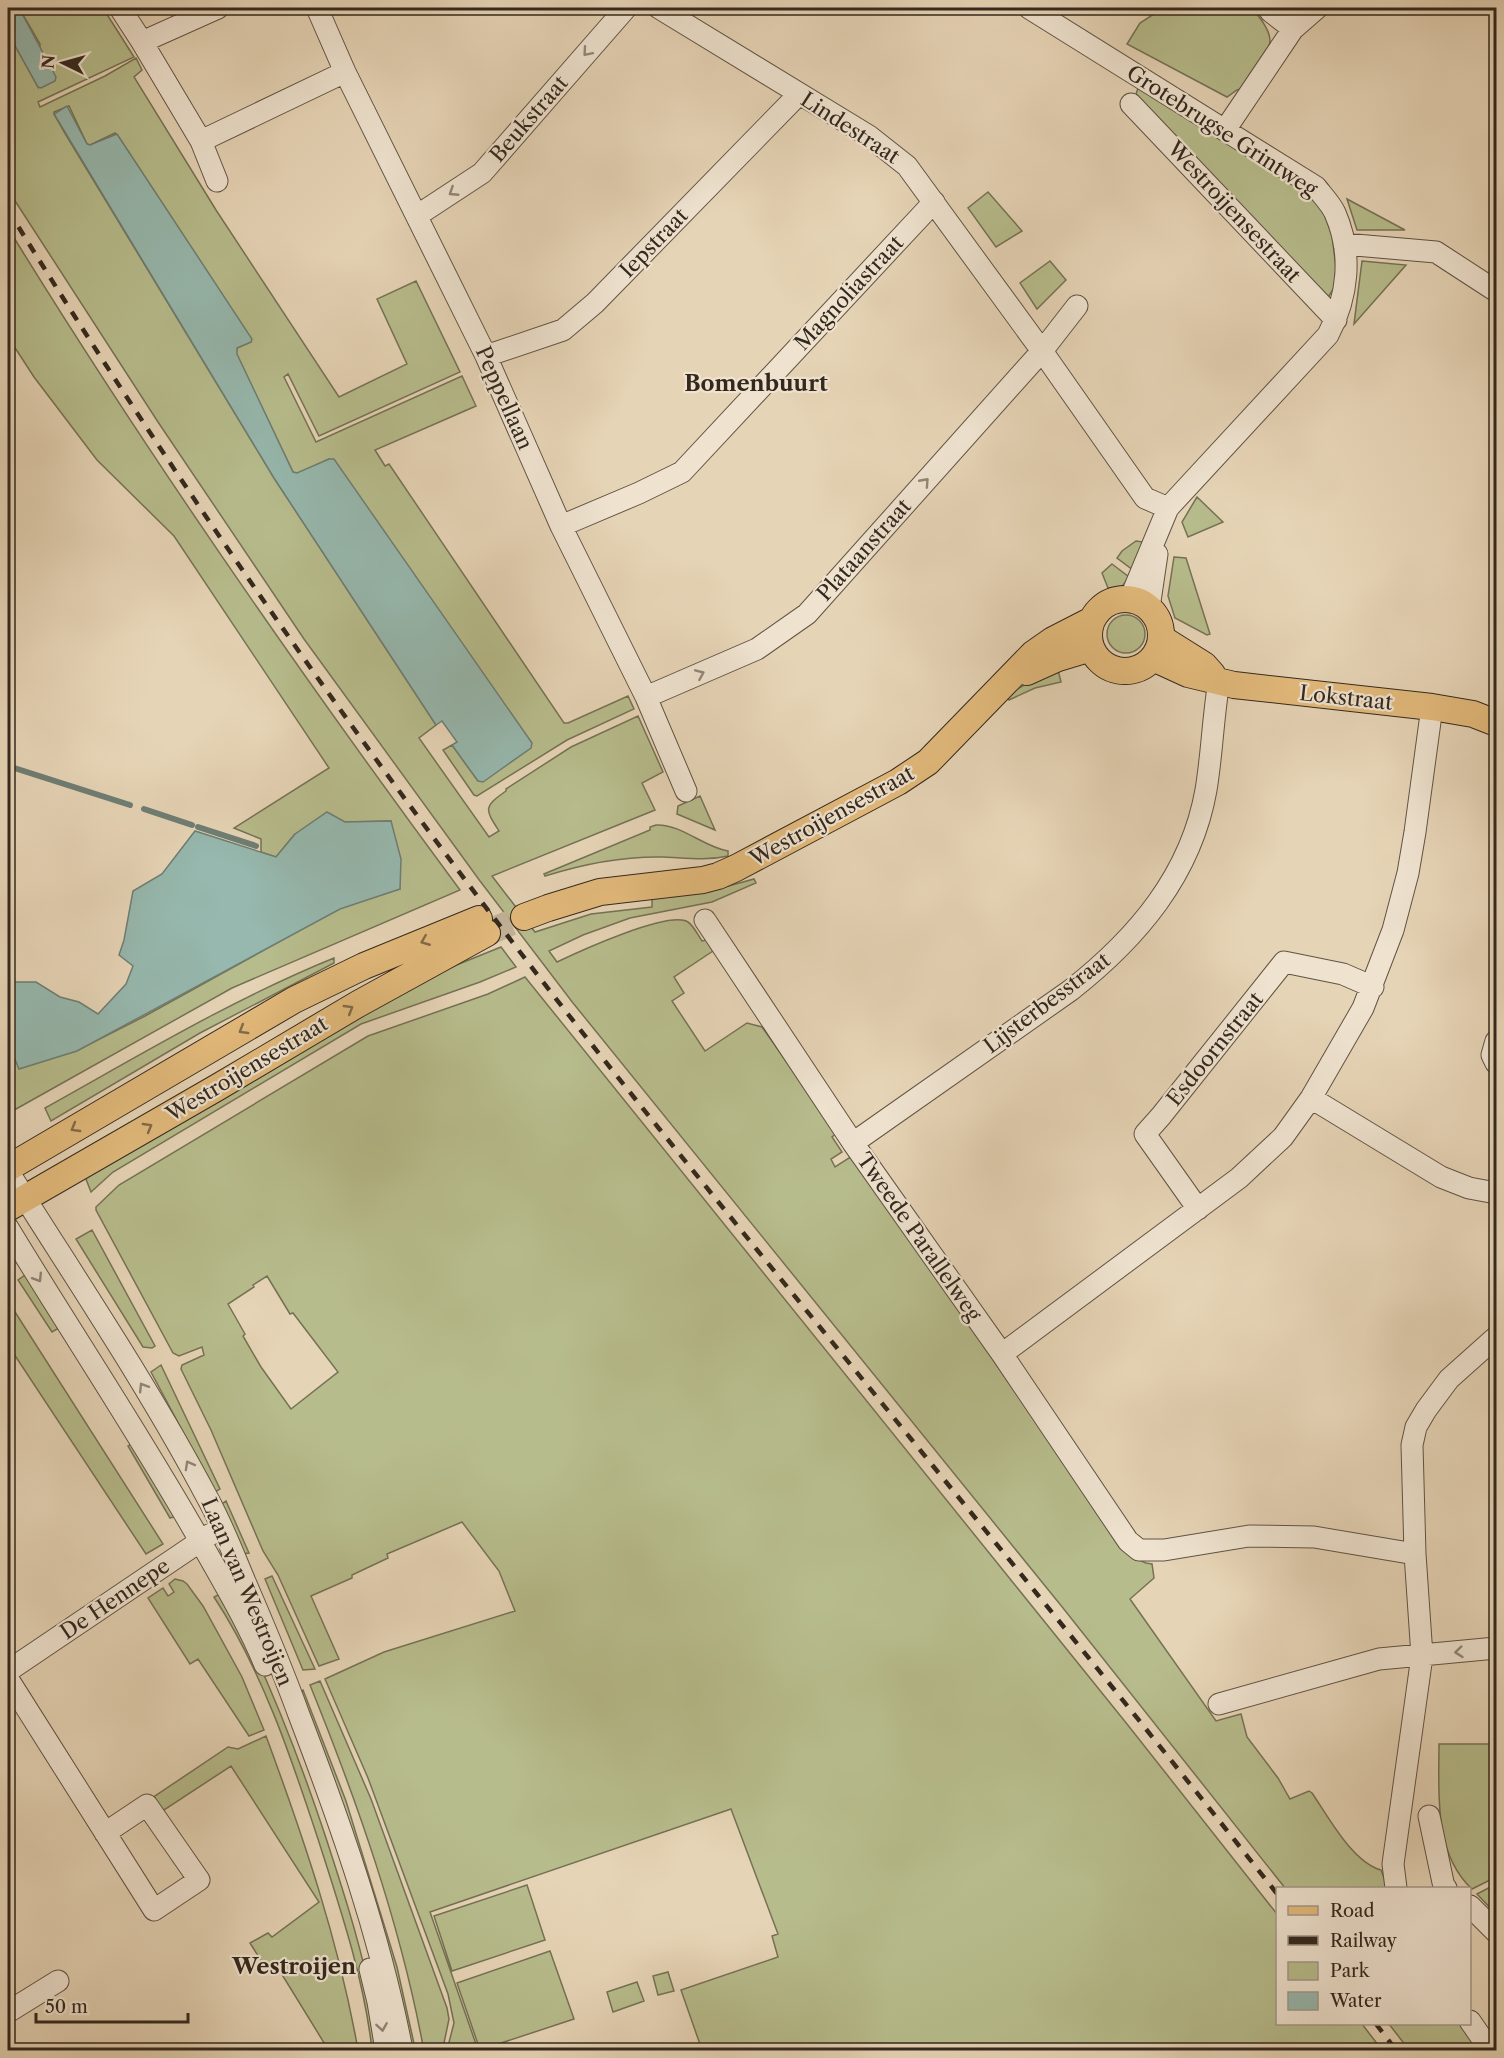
<svg xmlns="http://www.w3.org/2000/svg" width="1504" height="2058" viewBox="0 0 1504 2058" font-family="'Libre Caslon Text',serif">
<style>
.green{fill:#b7bc8c;stroke:#757255;stroke-width:1.5;fill-rule:evenodd}
.water{fill:#96b8ae;stroke:#6e7e74;stroke-width:1.5}
.lines{fill:none;stroke-linecap:round;stroke-linejoin:round}
.stream{stroke:#6e7e74;stroke-width:6}
.major-tunnel{stroke:#c2b298;stroke-width:26;stroke-dasharray:26 13;stroke-linecap:butt}
.minor-casing{stroke:#605344;stroke-width:23}
.major-casing{stroke:#33281e;stroke-width:28}
.minor{stroke:#efe3d0;stroke-width:21}
.major{stroke:#e3ba7b;stroke-width:26}
.rail{stroke:#33281e;stroke-width:4.5;stroke-dasharray:10 10;stroke-linecap:butt}
.oneway{stroke:#918677}
.oneway2{stroke:#826a48}
.labels{text-anchor:middle;stroke-width:4.5;stroke-linejoin:round;paint-order:stroke}
.street-label{font-size:21px;fill:#33281e;stroke:#efe3d0}
.neighbourhood-label{font-size:22px;font-weight:bold;fill:#33281e;stroke:#efe3d0}
</style>
<rect width="100%" height="100%" fill="#e6d4b6"/>
<filter id="stains"><feTurbulence type="fractalNoise" baseFrequency=".00333" numOctaves="4"/><feColorMatrix values="0 0 0 0 .2 0 0 0 0 .09 0 0 0 0 .02 0 0 0 .5 -.17"/></filter>
<radialGradient id="worn" r=".72"><stop offset=".6" stop-color="#630" stop-opacity="0"/><stop offset="1" stop-color="#630" stop-opacity=".3"/></radialGradient>
<path class="green" d="M19 8H103L134 57 38 102 40 107 105 76 136 58 142 70 134 77 216 210 339 397 407 364 377 299 416 281 460 372 319 436 288 374 284 377 316 442 462 376 476 406 375 450 385 466 389 464 564 723H568L628 696 634 709 567 740 477 796 474 795 443 750 452 745 478 781 329 459 297 474 293 472 236 354 237 348 251 342 115 133 90 145 87 144 69 106 54 112V114L66 135 274 478 436 725 419 738 489 837 499 831C485 809 483 807 506 791V789L571 747 638 716 663 772 642 783 655 810 492 876 535 932 591 914 652 907V894L714 890 754 879 756 883 712 902 630 918 583 935 549 951 557 962C578 952 669 910 688 922 693 925 698 935 702 941L707 940 716 949 674 977 684 993 672 1001 705 1051 747 1023 762 1027 837 1133 832 1137 842 1152 831 1159 835 1167 852 1156 1067 1466 1134 1558 1146 1563 1152 1564 1154 1578 1130 1599 1216 1721 1241 1714 1247 1737 1278 1778 1290 1799 1309 1791 1312 1793C1328 1816 1352 1862 1381 1870L1388 1888H1285L1063 1608 573 1003 480 881 304 639 158 422 8 190V33L38 87 40 44Z
M1163 8H1252C1259 17 1270 29 1270 41 1270 53 1251 77 1245 88L1237 90 1227 97 1127 44 1140 23Z
M1138 88 1206 128 1302 190 1322 208 1332 235 1336 268 1334 288 1325 302 1136 94Z
M988 192 1022 231 996 247 968 208Z
M1347 199 1405 230H1357Z
M8 228C148 456 301 675 460 890L232 988 16 1109 8 1103V1024H13L14 1031 38 1062 76 1051 145 1016 340 908 400 889 391 821 345 822 295 834 276 857 261 852V839L234 828 329 768 174 536 97 460 34 377 8 337Z
M1050 261 1066 280 1037 309 1020 283Z
M1362 261 1406 265 1354 324Z
M1197 497 1223 522 1188 537 1182 522Z
M1136 541 1143 542 1133 570 1117 558 1122 551Z
M1174 557 1186 558 1210 634 1207 635 1175 618 1168 596Z
M1112 564 1129 577 1121 588H1108L1102 573Z
M1107 634a19 19 0 1 1 38 0a19 19 0 1 1-38 0Z
M1057 666 1061 682 1035 688 1009 700 1007 695Z
M700 796 715 830 677 814 678 806Z
M656 825C682 824 703 847 728 851V856C706 861 686 858 664 857 623 856 583 864 545 876L544 874 650 830V827Z
M501 947 516 967 480 982 361 1024 113 1172 91 1192 84 1174 422 979Z
M334 958V963L200 1033 51 1121 45 1108C140 1055 233 999 334 958Z
M525 977 1127 1724 1277 1914 1278 2024H1362L1382 2050H702L681 1990 778 1957 772 1936 778 1934 731 1809 430 1912 478 2050H447L454 2023 448 1994 368 1778 325 1679 384 1652 515 1611 499 1571 462 1522 387 1554 388 1558 352 1575V1578L311 1596 339 1659 319 1666 278 1575 263 1551 211 1430 181 1369 182 1365 204 1355 202 1347 179 1356 173 1353 96 1210V1207L119 1185 368 1036 488 994ZM267 1276 290 1314 293 1313 338 1372 291 1409 261 1367 243 1336 245 1334 228 1304 254 1287 253 1285Z
M92 1230 155 1346 152 1348 143 1347 76 1239Z
M28 1273 59 1328 52 1332 18 1280Z
M8 1301 163 1544 146 1554 8 1345Z
M161 1365 220 1489 215 1492 151 1372Z
M135 1442 180 1515 170 1518 128 1446Z
M226 1501 249 1553 240 1554 219 1506Z
M272 1576 315 1669 303 1670 265 1579Z
M175 1579 183 1581 187 1584 203 1606 242 1677 264 1730 249 1736 198 1659 190 1664 148 1598 163 1588 168 1596 174 1592 169 1584Z
M224 1592C265 1669 297 1751 325 1835 341 1884 357 1933 368 1983 374 2005 376 2028 380 2050H372C364 1978 340 1908 318 1839 291 1757 262 1670 214 1597Z
M320 1681 371 1799 447 2008 449 2019 444 2043 423 2046C400 1923 357 1801 310 1685Z
M303 1690 346 1801 397 1967 415 2048 407 2049 295 1694Z
M266 1736C304 1839 339 1942 358 2050H321L326 2046 278 1968 269 1973 250 1943 268 1933 272 1937 319 1902 231 1766 161 1812 152 1798 228 1747 238 1749Z
M1439 1744H1496V1877L1472 1889C1433 1853 1439 1792 1439 1744Z
M1496 1884V1914L1477 1894Z
M527 1885 545 1940 452 1971 434 1916Z
M550 1951 574 2019 480 2050 457 1983Z
M668 1972 674 1991 658 1995 653 1976Z
M637 1982 644 2001 613 2012 607 1992Z
M1389 2024H1462L1481 2050H1409Z"/>
<path class="water" d="M8 8H19L56 77 55 81 41 88 38 87 8 33Z
M67 106 87 144 90 145 117 134 252 339 251 342 237 348V354L293 472 297 473 329 459H334L532 743 531 748 483 782 478 781 452 745 457 742 442 721 436 725 274 478 54 114Z
M327 812 345 822 391 821 401 859 400 889 340 909 77 1051 19 1069 9 1045 14 1031 13 1024H8V982H36L60 997 79 1002 98 1014 126 984 133 966 119 955 124 940 133 891 162 874 195 831 276 857 295 834Z"/>
<g class="lines">
<path class="stream" d="M8 766 130 805
M144 809 192 825
M198 827 256 846"/>
<path class="major-tunnel" d="M487 933 524 917"/>
<g class="minor-casing">
<path id="minor" d="M120 8 142 42 218 8
M317 8 345 72 486 356 561 526 646 697 686 791
M1029 8 1316 187C1322 195 1331 204 1335 213 1353 254 1348 297 1328 335L1168 508 1130 599
M1268 8 1271 12 1293 29
M142 42 201 141 217 181
M1131 104 1336 320
M1225 130 1293 29 1317 8
M201 141 345 72
M418 215 482 173 626 8
M1344 244 1436 252 1496 291
M1077 306 1042 351 1145 498 1168 508
M486 356 563 330 595 303 799 94
M561 526 639 493 682 472 934 202
M1149 608 1157 554
M646 697 757 649 807 614 1042 351 907 166 869 136 659 8
M705 920 853 1143 1002 1354 1128 1541 1139 1550H1164L1249 1536 1314 1537 1415 1554 1422 1656 1393 1864 1396 1888
M1496 1041 1492 1055 1496 1063
M1311 1098 1441 1177 1469 1188 1496 1193
M853 1143 1071 990C1137 938 1191 875 1206 790 1212 754 1213 717 1219 681
M8 1171C75 1278 149 1387 208 1499 223 1526 234 1556 246 1584 265 1628 283 1671 299 1715 341 1825 380 1935 402 2050
M1198 1209 1145 1134 1161 1116 1284 962 1343 974 1373 987
M8 1228C71 1332 139 1433 199 1539 222 1580 247 1621 265 1665
M1002 1354 1239 1178 1283 1137 1311 1098 1363 1008 1393 930 1408 873 1415 832 1432 707
M1415 1554 1412 1445 1416 1427 1426 1410 1449 1379 1496 1337
M8 1671 211 1534
M8 1679 154 1910 199 1880 147 1805 105 1833
M1219 1704 1379 1659 1496 1648
M1429 1816 1444 1887 1446 1888
M1470 1906 1496 1932
M370 1969 378 2002 386 2050
M8 2012 58 1981
M1470 2021 1490 2050"/>
</g>
<g class="major-casing">
<path id="major" d="M1089 635a36 36 0 1 1 72 0a36 36 0 1 1-72 0Z
M1161 638 1204 665 1212 674
M1153 658 1188 674 1234 685 1432 707 1473 714 1496 723
M1027 672 1058 658 1091 648
M524 917 548 908 600 892 703 880 718 876 736 868 898 782 928 762 1033 654 1053 640 1092 620
M8 1168 294 1000 364 966 479 919
M8 1208 218 1087 358 1004 487 933"/>
</g>
<use href="#minor" class="minor"/>
<use href="#major" class="major"/>
<path class="rail" d="M8 210C166 466 337 714 520 952 597 1053 678 1152 758 1251 932 1465 1107 1678 1278 1895
M1376 2024 1396 2050"/>
</g>
<defs><path id="oneway-chevron" d="M-2-3.5L2.5 0L-2 3.5" fill="none" stroke-width="1.6" stroke-linecap="round" stroke-linejoin="round" transform="scale(1.5)"/></defs>
<g class="oneway">
<use href="#oneway-chevron" transform="translate(587 52) rotate(131)"/>
<use href="#oneway-chevron" transform="translate(453 192) rotate(147)"/>
<use href="#oneway-chevron" transform="translate(925 482) rotate(-48)"/>
<use href="#oneway-chevron" transform="translate(700 674) rotate(-23)"/>
<use href="#oneway-chevron" transform="translate(38 1278) rotate(58)"/>
<use href="#oneway-chevron" transform="translate(143 1387) rotate(-122)"/>
<use href="#oneway-chevron" transform="translate(189 1465) rotate(-119)"/>
<use href="#oneway-chevron" transform="translate(1459 1652) rotate(174)"/>
<use href="#oneway-chevron" transform="translate(382 2027) rotate(81)"/>
</g>
<g class="oneway2">
<use href="#oneway-chevron" transform="translate(425 941) rotate(158)"/>
<use href="#oneway-chevron" transform="translate(349 1009) rotate(-31)"/>
<use href="#oneway-chevron" transform="translate(243 1030) rotate(149)"/>
<use href="#oneway-chevron" transform="translate(148 1127) rotate(-30)"/>
<use href="#oneway-chevron" transform="translate(75 1128) rotate(150)"/>
</g>
<g class="labels">
<g class="street-label">
<text transform="translate(529 119) rotate(-49)" y="7">Beukstraat</text>
<text transform="translate(850 128) rotate(33)" y="7">Lindestraat</text>
<text transform="translate(1222 131) rotate(33)" y="7">Grotebrugse Grintweg</text>
<text transform="translate(1234 212) rotate(47)" y="7">Westroijensestraat</text>
<text transform="translate(654 243) rotate(-46)" y="7">Iepstraat</text>
<text transform="translate(849 293) rotate(-47)" y="7">Magnoliastraat</text>
<text transform="translate(504 398) rotate(66)" y="7">Peppellaan</text>
<text transform="translate(864 550) rotate(-48)" y="7">Plataanstraat</text>
<text transform="translate(1346 698) rotate(6)" y="7">Lokstraat</text>
<text transform="translate(832 816) rotate(-29)" y="7">Westroijensestraat</text>
<text transform="translate(1047 1003) rotate(-37)" y="7">Lijsterbesstraat</text>
<text transform="translate(1215 1049) rotate(-51)" y="7">Esdoornstraat</text>
<text transform="translate(247 1069) rotate(-31)" y="7">Westroijensestraat</text>
<text transform="translate(919 1237) rotate(55)" y="7">Tweede Parallelweg</text>
<text transform="translate(247 1592) rotate(67)" y="7">Laan van Westroijen</text>
<text transform="translate(115 1599) rotate(-34)" y="7">De Hennepe</text>
</g>
<g class="neighbourhood-label">
<text x="756" y="391">Bomenbuurt</text>
<text x="294" y="1974">Westroijen</text>
</g>
</g>
<rect width="1504" height="2058" fill="none" stroke="#e6d4b6" stroke-width="30"/>
<rect x="9" y="9" width="1486" height="2040" fill="none" stroke="#33281e" stroke-width="3"/>
<rect x="15" y="15" width="1474" height="2028" fill="none" stroke="#33281e" stroke-width="1.5"/>
<rect x="1276" y="1887" width="195" height="138" fill="#efe3d0" stroke="#a49889" stroke-width="1.5"/>
<rect x="1288" y="1906" width="30" height="9" fill="#e3ba7b" stroke="#a49889" stroke-width="1.5"/>
<text x="1330" y="1917" font-size="18" fill="#33281e">Road</text>
<rect x="1288" y="1936" width="30" height="9" fill="#33281e" stroke="#a49889" stroke-width="1.5"/>
<text x="1330" y="1947" font-size="18" fill="#33281e">Railway</text>
<rect x="1288" y="1962" width="30" height="18" fill="#b7bc8c" stroke="#a49889" stroke-width="1.5"/>
<text x="1330" y="1977" font-size="18" fill="#33281e">Park</text>
<rect x="1288" y="1992" width="30" height="18" fill="#96b8ae" stroke="#a49889" stroke-width="1.5"/>
<text x="1330" y="2007" font-size="18" fill="#33281e">Water</text>
<g transform="translate(63 63) rotate(275)" stroke="#efe3d0" stroke-width="4.5" paint-order="stroke">
<path d="M0-4.5L10 22L0 15L-10 22Z" fill="#33281e"/>
<text y="-9" font-size="16" font-weight="bold" text-anchor="middle" fill="#33281e">N</text>
</g>
<path d="M36 2013v9h152v-9" fill="none" stroke="#33281e" stroke-width="3"/>
<text x="45" y="2013" font-size="18" fill="#33281e" stroke="#efe3d0" stroke-width="4.5" paint-order="stroke">50 m</text>
<rect width="100%" height="100%" filter="url(#stains)"/>
<rect width="100%" height="100%" fill="url(#worn)"/>
</svg>
